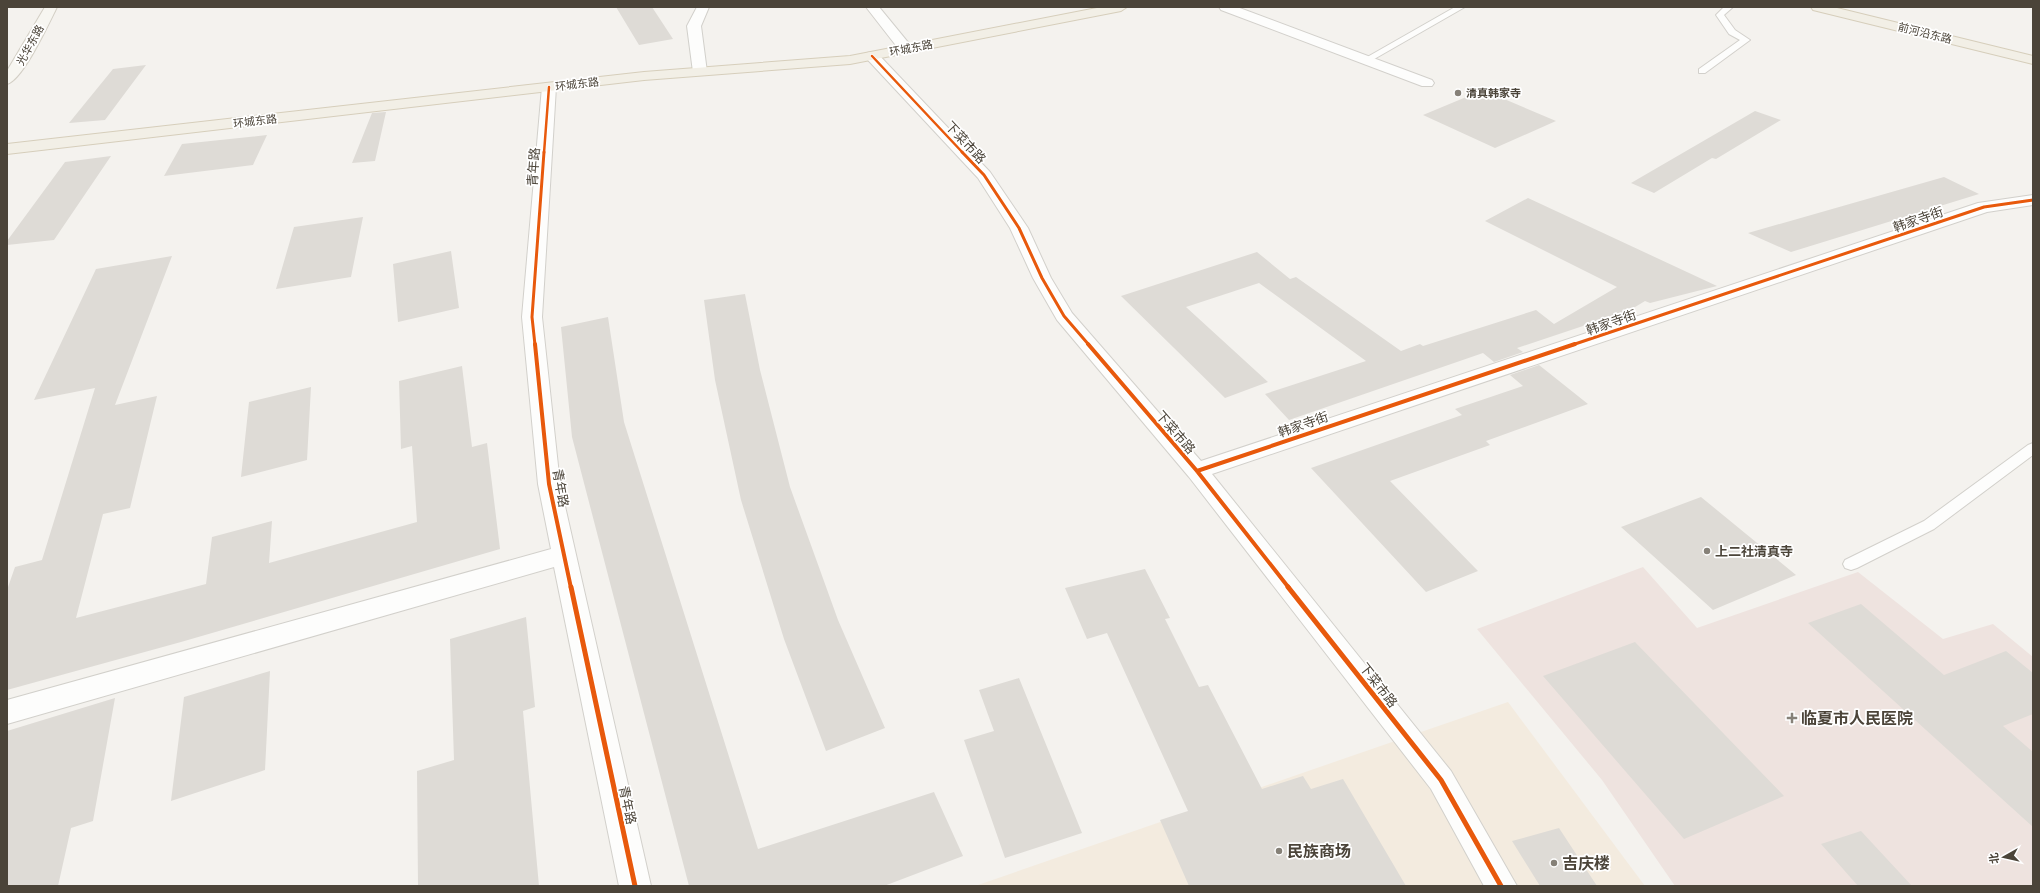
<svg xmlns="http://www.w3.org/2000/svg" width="2040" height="893" viewBox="0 0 2040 893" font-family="Inter,'Noto Sans SC',sans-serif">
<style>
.commercial{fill:#f3ebdf}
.medical{fill:#eee3df}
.building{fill:#dedbd6}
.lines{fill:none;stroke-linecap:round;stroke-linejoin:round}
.service-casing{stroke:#d2d0cb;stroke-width:2}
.minor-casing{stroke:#d2d0cb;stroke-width:2}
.secondary-casing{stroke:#d3cfc5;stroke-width:2}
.primary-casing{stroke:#d6cebb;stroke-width:2}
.service{fill:#fdfdfc;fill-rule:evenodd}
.minor{fill:#fdfdfc;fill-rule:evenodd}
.secondary{fill:#f7f6f1;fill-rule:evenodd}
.primary{fill:#f2efe6;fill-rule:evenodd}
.cycleway-far3-casing{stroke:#fff;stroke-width:4}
.cycleway-far2-casing{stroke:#fff;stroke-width:5}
.cycleway-far1-casing{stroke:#fff;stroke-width:6}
.cycleway-casing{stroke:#fff;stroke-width:8}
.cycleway-far3{stroke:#e8590c;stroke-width:2.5}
.cycleway-far2{stroke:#e8590c;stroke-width:3}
.cycleway-far1{stroke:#e8590c;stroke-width:4}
.cycleway{stroke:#e8590c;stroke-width:5}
.poi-dot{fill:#868178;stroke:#fff;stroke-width:1.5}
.labels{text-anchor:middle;stroke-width:3.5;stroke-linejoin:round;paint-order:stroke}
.far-street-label{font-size:11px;fill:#4b4439;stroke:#fff}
.far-poi-label{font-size:11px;font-weight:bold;fill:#4b4439;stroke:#fff;text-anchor:start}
.street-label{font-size:13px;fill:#4b4439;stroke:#fff}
.poi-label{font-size:13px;font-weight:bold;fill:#4b4439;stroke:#fff;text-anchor:start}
.near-poi-label{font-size:16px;font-weight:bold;fill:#4b4439;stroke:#fff;text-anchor:start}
</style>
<rect width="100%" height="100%" fill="#f4f2ee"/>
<path class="commercial" d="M1508 702 1645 886H975Z"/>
<path class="medical" d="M1643 567 1697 628 1858 572 1943 639 1993 624 2033 657V886H1675L1602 780 1477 629Z"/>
<path class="building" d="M616 7H652L673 39 639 45Z
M146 65 105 120 69 123 113 69Z
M1483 90 1556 121 1495 148 1423 115Z
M1755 111 1781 120 1716 159 1712 158 1654 193 1631 183Z
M386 112 375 161 352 163 372 113Z
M267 135 253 165 164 176 182 144Z
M111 156 54 240 7 245V241L65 162Z
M1944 177 1979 194 1791 252 1748 233Z
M1528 198 1717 286 1650 303 1645 301 1607 324 1600 327 1592 323 1517 348 1523 352 1494 362 1483 353 1289 420 1265 394 1366 361 1259 283 1186 307 1268 382 1225 398 1121 296 1257 252 1290 279 1296 277 1401 351 1420 344 1423 346 1536 310 1554 324 1617 287 1485 221Z
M363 217 351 277 276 289 294 227Z
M451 251 459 308 398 322 393 264Z
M172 256 115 405 157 396 130 508 103 514 76 618 206 584 212 537 272 521 269 563 417 522 412 446 401 449 399 381 462 366 472 447 487 443 500 549 181 642 7 690V590L15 567 42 560 95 388 34 400 96 269Z
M745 294 760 370 790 487 838 620 885 728 826 751 784 639 741 500 715 380 704 300Z
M608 317 624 422 758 849 934 792 963 856 884 886H689L572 437 561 327Z
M1539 365 1588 404 1486 441 1490 445 1390 481 1478 571 1426 592 1311 468 1462 415 1455 409 1523 386 1510 375Z
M311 387 307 460 241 477 249 402Z
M1701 497 1796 575 1713 610 1621 527Z
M1145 569 1170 618 1165 619 1199 687 1208 685 1262 789 1303 776 1311 789 1343 779 1406 886H1189L1160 820 1188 811 1107 633 1087 639 1065 588Z
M1861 604 1944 675 2006 651 2033 673V714L2003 726 2033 752V827L1808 623Z
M526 617 535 707 523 711 539 886H418L417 771 454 760 450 639Z
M1635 642 1784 796 1684 839 1543 676Z
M270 671 265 770 171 801 184 697Z
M1019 678 1082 833 1005 858 964 740 994 731 979 690Z
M115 698 93 821 71 828 58 886H7V731Z
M1559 828 1597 886H1540L1512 841Z
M1861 831 1912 886H1858L1821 844Z"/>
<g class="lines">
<g class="service-casing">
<path id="service" d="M1455 7H1465L1369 62H1363L1362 60Z
M1724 7H1733L1724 15 1735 30 1750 40 1705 73H1699V69L1740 40 1729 34 1716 15Z
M2033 443V455L1934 529 1857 568 1851 570 1845 568 1843 564 1845 560 1924 521 2028 445Z"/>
</g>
<g class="minor-casing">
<path id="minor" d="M697 7H709L701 26 707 72 705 75H695L693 72 687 26Z
M866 7H879L911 46 913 49 911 52H901Z
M1219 7H1237L1432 80 1434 83 1432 86H1422L1221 10Z
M872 52 877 53 990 172 1028 228 1051 278 1072 313 1201 461 1978 203 2033 195V205L1987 212 1212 474 1451 771 1517 886H1484L1431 789 1189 477 1057 320 1033 278 1010 228 978 178 867 59 865 56 867 53Z
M549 83 554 84 556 87 542 317 560 484 651 886H619L554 567 7 724V700L551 549 538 484 522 317 542 87 544 84Z"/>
</g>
<g class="secondary-casing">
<path id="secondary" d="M45 7H57C49 23 23 80 7 84V71Z"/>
</g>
<g class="primary-casing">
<path id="primary" d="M1102 7H1127L1121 11 850 64 644 80 7 154V144L644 72 850 56Z
M1811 7H1833L2033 56V64L1813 10Z"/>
</g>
<use href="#service" class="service"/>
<use href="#minor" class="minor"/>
<use href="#secondary" class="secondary"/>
<use href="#primary" class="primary"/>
<g class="cycleway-far3-casing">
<path id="cycleway-far3" d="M872 56 963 153
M544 153 549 87"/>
</g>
<g class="cycleway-far2-casing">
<path id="cycleway-far2" d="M962 152 984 175 1019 228 1042 278 1064 316 1089 345
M535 345 532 317 544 152
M1572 345 1984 207 2033 200"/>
</g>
<g class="cycleway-far1-casing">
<path id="cycleway-far1" d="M535 344 549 484 571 588
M1088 344 1197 471 1289 588
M1197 471 1575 344"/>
</g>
<g class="cycleway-casing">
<path id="cycleway" d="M571 587 635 886
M1288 587 1441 780 1501 886"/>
</g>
<use href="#cycleway-far3" class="cycleway-far3"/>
<use href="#cycleway-far2" class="cycleway-far2"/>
<use href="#cycleway-far1" class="cycleway-far1"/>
<use href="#cycleway" class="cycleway"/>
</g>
<g class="poi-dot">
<circle cx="1458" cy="93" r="4"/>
<circle cx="1707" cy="551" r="4"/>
<path d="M1790 712h4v4h4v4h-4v4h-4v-4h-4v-4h4z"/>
<circle cx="1279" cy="851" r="4"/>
<circle cx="1554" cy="863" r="4"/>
</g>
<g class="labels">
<g class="far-street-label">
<text transform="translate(1925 33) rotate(14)" y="4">前河沿东路</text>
<text transform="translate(30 45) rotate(-61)" y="4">光华东路</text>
<text transform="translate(911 48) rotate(-11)" y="4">环城东路</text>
<text transform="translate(577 84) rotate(-7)" y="4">环城东路</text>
<text transform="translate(255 121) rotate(-7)" y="4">环城东路</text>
</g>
<g class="far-poi-label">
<text x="1466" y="97">清真韩家寺</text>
</g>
<g class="street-label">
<text transform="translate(966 142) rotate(47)" y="5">下菜市路</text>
<text transform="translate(533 167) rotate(-86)" y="5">青年路</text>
<text transform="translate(1918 219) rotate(-19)" y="5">韩家寺街</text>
<text transform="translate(1611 322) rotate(-19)" y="5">韩家寺街</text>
<text transform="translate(1303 424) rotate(-19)" y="5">韩家寺街</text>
<text transform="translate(1176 432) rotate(49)" y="5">下菜市路</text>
<text transform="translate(561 488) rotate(80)" y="5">青年路</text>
<text transform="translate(1379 685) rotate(52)" y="5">下菜市路</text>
<text transform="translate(628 805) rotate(78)" y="5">青年路</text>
</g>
<g class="poi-label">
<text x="1715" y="556">上二社清真寺</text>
</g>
<g class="near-poi-label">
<text x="1801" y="724">临夏市人民医院</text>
<text x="1287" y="857">民族商场</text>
<text x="1562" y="869">吉庆楼</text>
</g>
</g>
<rect width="2040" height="893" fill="none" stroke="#4b4439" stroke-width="16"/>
<g transform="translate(2004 857) rotate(262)" stroke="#ffffff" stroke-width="3" paint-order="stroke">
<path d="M0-3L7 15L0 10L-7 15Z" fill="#4b4439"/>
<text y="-6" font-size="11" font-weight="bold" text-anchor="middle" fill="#4b4439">北</text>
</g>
</svg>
